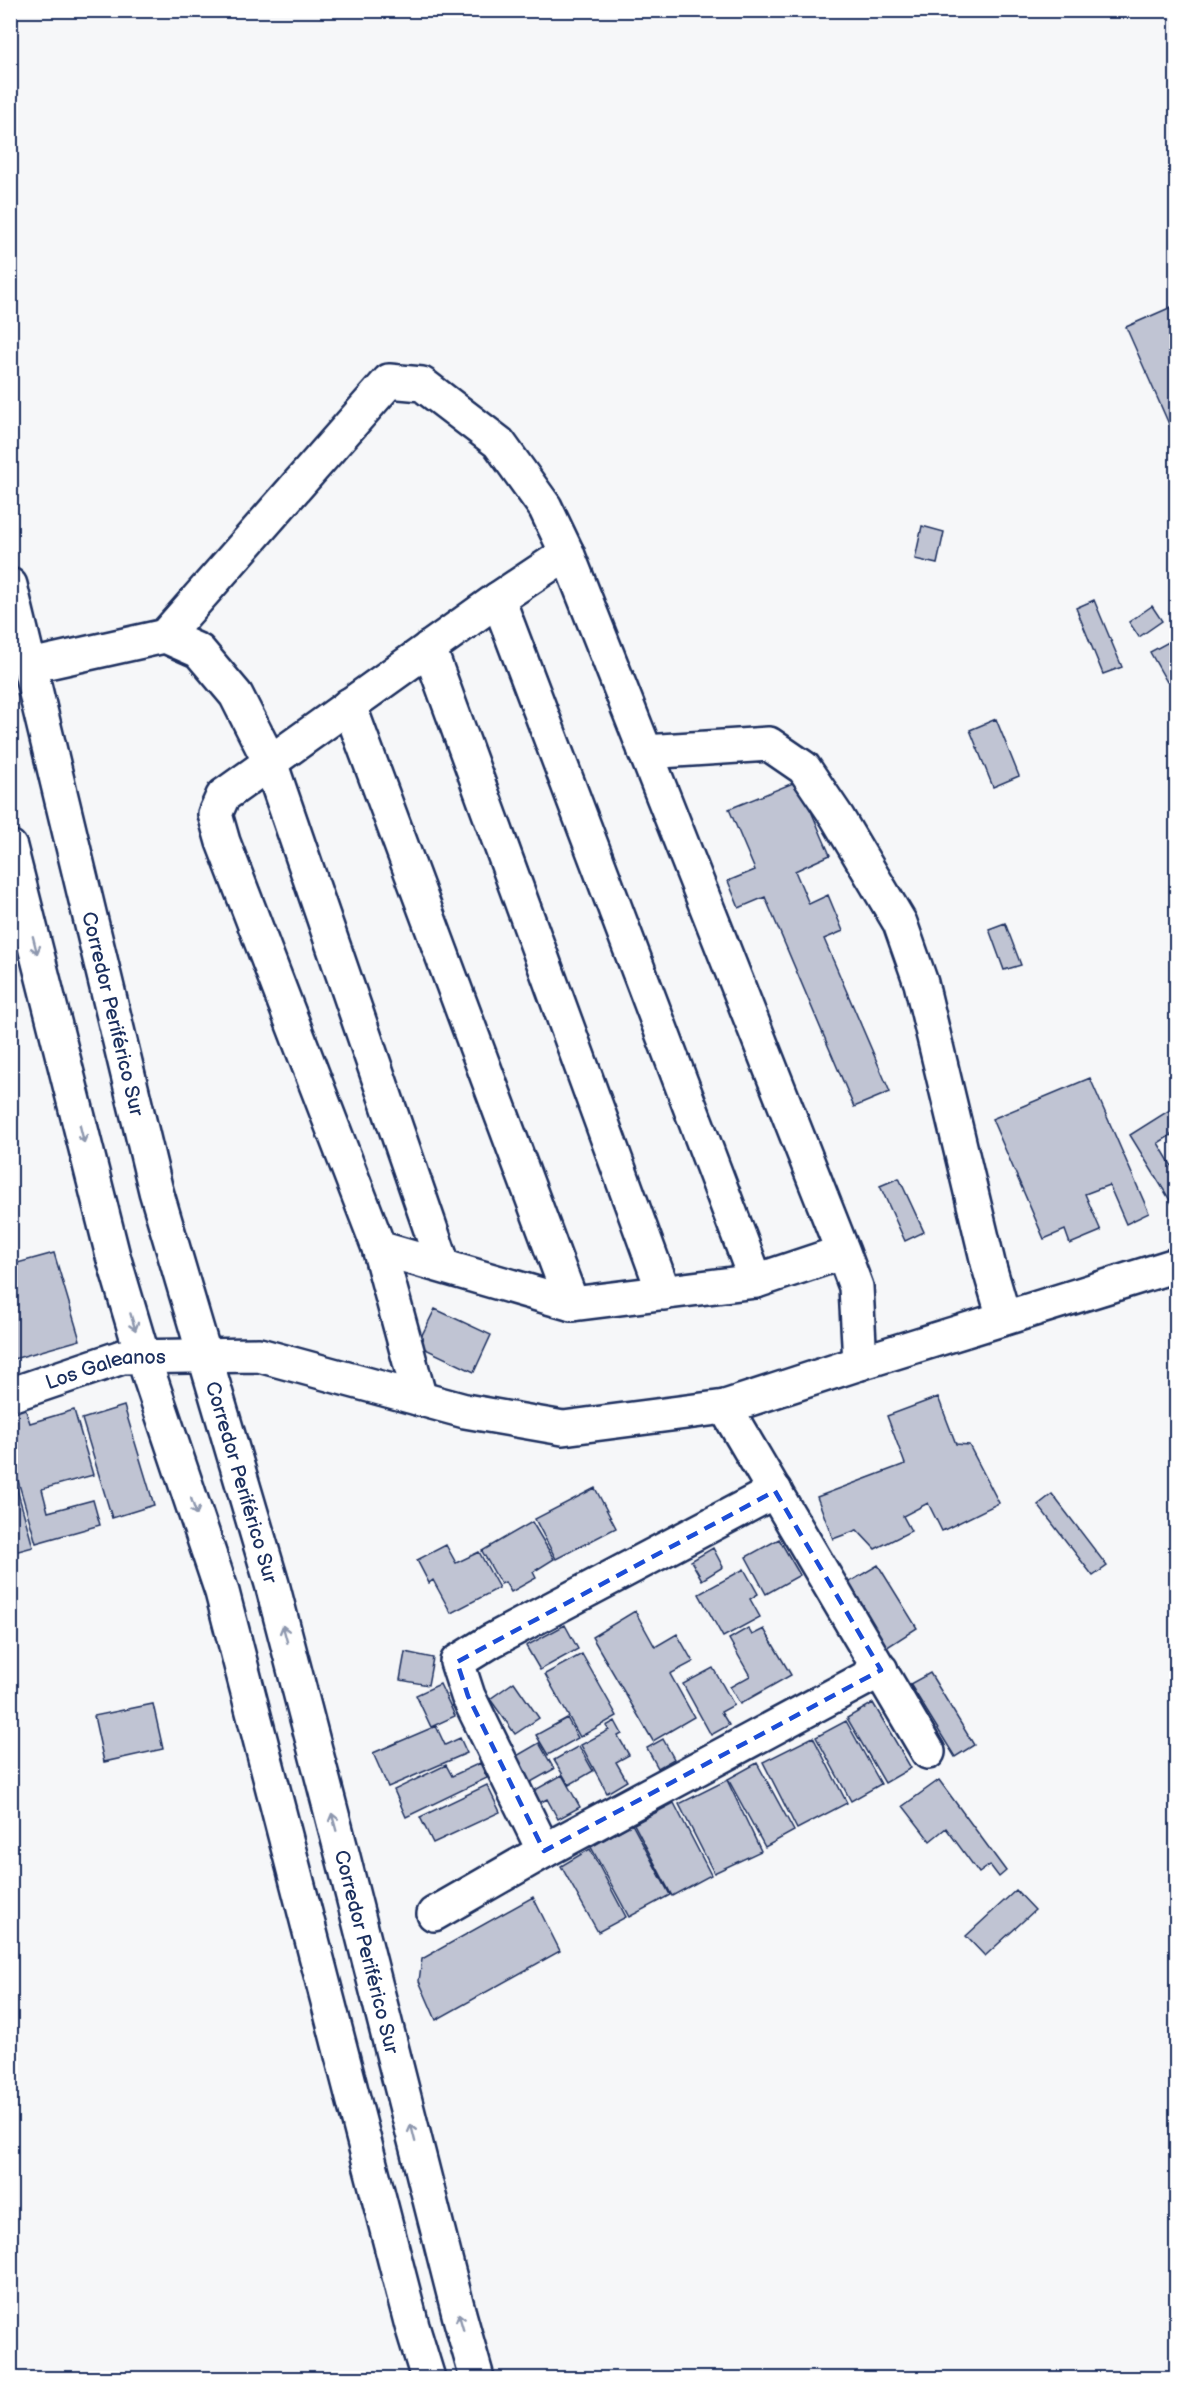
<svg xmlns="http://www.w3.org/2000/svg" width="1187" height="2389" viewBox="0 0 1187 2389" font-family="'Balsamiq Sans',sans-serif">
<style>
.building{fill:#c0c4d3;stroke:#1b2f5e;stroke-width:1.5}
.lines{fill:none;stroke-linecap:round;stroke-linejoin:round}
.minor-casing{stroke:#1b2f5e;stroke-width:38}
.major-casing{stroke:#1b2f5e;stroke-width:38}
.minor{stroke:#fff;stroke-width:33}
.major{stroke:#fff;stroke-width:33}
.oneway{stroke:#8d97ae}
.marked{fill:none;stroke:#1d4ed8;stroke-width:4.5;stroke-dasharray:12 8;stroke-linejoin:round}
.labels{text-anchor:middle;stroke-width:4.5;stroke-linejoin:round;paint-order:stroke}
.street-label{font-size:20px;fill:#1b2f5e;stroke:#fff}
</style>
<rect width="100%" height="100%" fill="#f6f7f9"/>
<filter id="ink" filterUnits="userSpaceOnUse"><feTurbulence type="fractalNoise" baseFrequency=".0167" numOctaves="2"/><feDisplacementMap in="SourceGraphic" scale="12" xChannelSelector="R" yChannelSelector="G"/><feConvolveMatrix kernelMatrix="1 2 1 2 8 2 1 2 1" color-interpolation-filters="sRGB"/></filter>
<g filter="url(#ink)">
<path class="building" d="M1176 305V440L1126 327Z
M922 526 944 532 937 564 915 559Z
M1094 600 1122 667 1103 674 1076 608Z
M1152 606 1162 621 1139 637 1129 622Z
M1176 638V677L1167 682 1150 652Z
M996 719 1019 776 993 787 970 730Z
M798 781 830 855 795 871 809 904 828 895 843 931 824 939 890 1092 854 1107 765 897 739 908 728 881 755 870 729 809Z
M1005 923 1021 965 1004 970 989 929Z
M1090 1078 1149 1213 1126 1224 1109 1185 1085 1194 1101 1231 1070 1244 1065 1230 1044 1239 992 1119Z
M1176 1106V1132L1158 1143 1176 1173V1210L1130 1135Z
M899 1178 924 1232 905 1241 880 1186Z
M54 1253 80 1340 10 1360V1265Z
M435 1309 491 1335 474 1372 417 1345Z
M938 1397 956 1444 969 1445 999 1503 942 1531 928 1503 903 1516 911 1531 875 1549 857 1530 833 1539 817 1497 905 1464 887 1416Z
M124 1406 154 1505 112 1518 82 1419Z
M25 1408 30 1423 74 1410 93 1475 42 1489 48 1512 93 1500 100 1525 36 1543 10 1453V1411Z
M10 1464 33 1547 11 1553H10Z
M595 1488 616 1528 556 1559 535 1519Z
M1052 1494 1107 1566 1093 1576 1038 1505Z
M532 1522 554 1559 533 1572 536 1578 511 1592 505 1582 501 1584 482 1551Z
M779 1539 800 1575 766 1594 746 1557Z
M446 1545 456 1563 479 1552 499 1588 451 1613 433 1580 429 1583 417 1560Z
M713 1548 723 1567 702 1580 691 1561Z
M878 1565 917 1628 886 1648 846 1584Z
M744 1569 758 1594 750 1599 760 1617 723 1637 699 1594Z
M635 1611 655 1647 677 1634 693 1662 670 1674 694 1717 653 1741 592 1637Z
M565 1625 578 1649 540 1670 526 1646Z
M748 1628 752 1635 764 1629 791 1675 740 1704 730 1687 750 1676 729 1639Z
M405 1652 433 1658 428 1685 400 1680Z
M582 1654 617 1716 580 1737 545 1674Z
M713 1668 734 1705 721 1712 729 1725 711 1735 683 1684Z
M930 1673 974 1745 955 1757 910 1684Z
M514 1682 539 1718 515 1734 490 1699Z
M440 1684 455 1716 431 1727 416 1695Z
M873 1703 911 1768 885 1783 847 1718Z
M153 1704 163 1749 104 1762 94 1716Z
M567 1718 578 1738 548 1755 536 1735Z
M615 1721 622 1734 618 1736 629 1755 616 1762 627 1781 607 1793 581 1745 609 1730 606 1726Z
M846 1721 881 1784 851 1801 816 1737Z
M436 1726 445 1745 460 1738 467 1753 388 1787 373 1753Z
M813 1737 847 1803 797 1829 763 1762Z
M663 1739 674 1759 658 1768 647 1748Z
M539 1743 554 1769 522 1787 508 1761Z
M579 1746 593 1771 569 1785 554 1760Z
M480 1763 487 1778 406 1817 394 1790 446 1765 452 1776Z
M757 1763 794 1831 765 1847 728 1779Z
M562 1775 580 1807 558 1819 547 1799 534 1806 528 1794Z
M727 1780 761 1851 714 1873 679 1804Z
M939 1780 1006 1871 999 1877 990 1865 979 1873 946 1828 930 1841 903 1806Z
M487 1785 500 1812 433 1843 420 1817Z
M674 1803 711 1875 672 1896 634 1824Z
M632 1824 670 1895 629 1917 591 1847Z
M590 1849 626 1917 598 1932 561 1866Z
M1016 1890 1035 1910 985 1956 966 1936Z
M533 1897 560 1951 436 2020 419 1981 422 1959Z"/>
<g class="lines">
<g class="minor-casing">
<g id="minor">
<path d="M498 599 756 1281"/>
<path d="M165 636 389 381 422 384 499 443 545 507 567 553"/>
<path d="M429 648 664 1293"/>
<path d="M30 666 165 636 199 651 236 695 270 762 443 1265"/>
<path d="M349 705 572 1304"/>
<path d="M645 752 769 744 804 768 837 817 900 923 921 983 988 1263 1004 1318"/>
<path d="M379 1248 420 1399"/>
<path d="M843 1252 756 1281 572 1304 379 1248 223 842 215 814 223 796 498 599 567 553 843 1252 856 1287 860 1363"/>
<path id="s1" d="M10 1395 122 1357 259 1355 465 1411 563 1428 725 1407 860 1363 1176 1265"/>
<path d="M725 1407 928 1752"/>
<path d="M775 1491 491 1641 457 1662 468 1696 544 1851 881 1670"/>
<path d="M434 1914 544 1851"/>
</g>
</g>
<g class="major-casing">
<g id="major">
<path id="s2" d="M10 585 156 1191 272 1584 343 1857 459 2314 477 2378"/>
<path d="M10 847 113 1256 143 1357 222 1592 412 2326 428 2378"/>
</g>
</g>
<use href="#minor" class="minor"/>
<use href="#major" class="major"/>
</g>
<defs><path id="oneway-shaft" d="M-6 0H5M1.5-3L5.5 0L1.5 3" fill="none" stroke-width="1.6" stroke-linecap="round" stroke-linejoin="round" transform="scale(1.5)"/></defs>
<g class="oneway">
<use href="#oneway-shaft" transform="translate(35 945) rotate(76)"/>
<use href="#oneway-shaft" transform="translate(82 1134) rotate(76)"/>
<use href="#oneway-shaft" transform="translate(133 1322) rotate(73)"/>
<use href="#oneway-shaft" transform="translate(194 1507) rotate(71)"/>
<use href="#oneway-shaft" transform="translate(285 1634) rotate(-105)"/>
<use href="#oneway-shaft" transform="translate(334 1822) rotate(-105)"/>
<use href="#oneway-shaft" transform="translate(413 2133) rotate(-104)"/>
<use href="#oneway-shaft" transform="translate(461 2322) rotate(-106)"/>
</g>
</g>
<path class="marked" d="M775 1491 881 1670 544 1851 468 1696 457 1662Z"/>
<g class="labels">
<g class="street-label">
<text dy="7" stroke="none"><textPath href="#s2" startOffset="441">Corredor Periférico Sur</textPath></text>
<text dy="7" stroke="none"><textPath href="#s1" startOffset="100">Los Galeanos</textPath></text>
<text dy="7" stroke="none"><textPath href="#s2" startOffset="927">Corredor Periférico Sur</textPath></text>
<text dy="7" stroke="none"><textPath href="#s2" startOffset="1413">Corredor Periférico Sur</textPath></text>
</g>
</g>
<rect width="1187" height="2389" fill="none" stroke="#fff" stroke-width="36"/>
<rect x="18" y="18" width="1151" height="2353" fill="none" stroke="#1b2f5e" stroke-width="2" filter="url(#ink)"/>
</svg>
